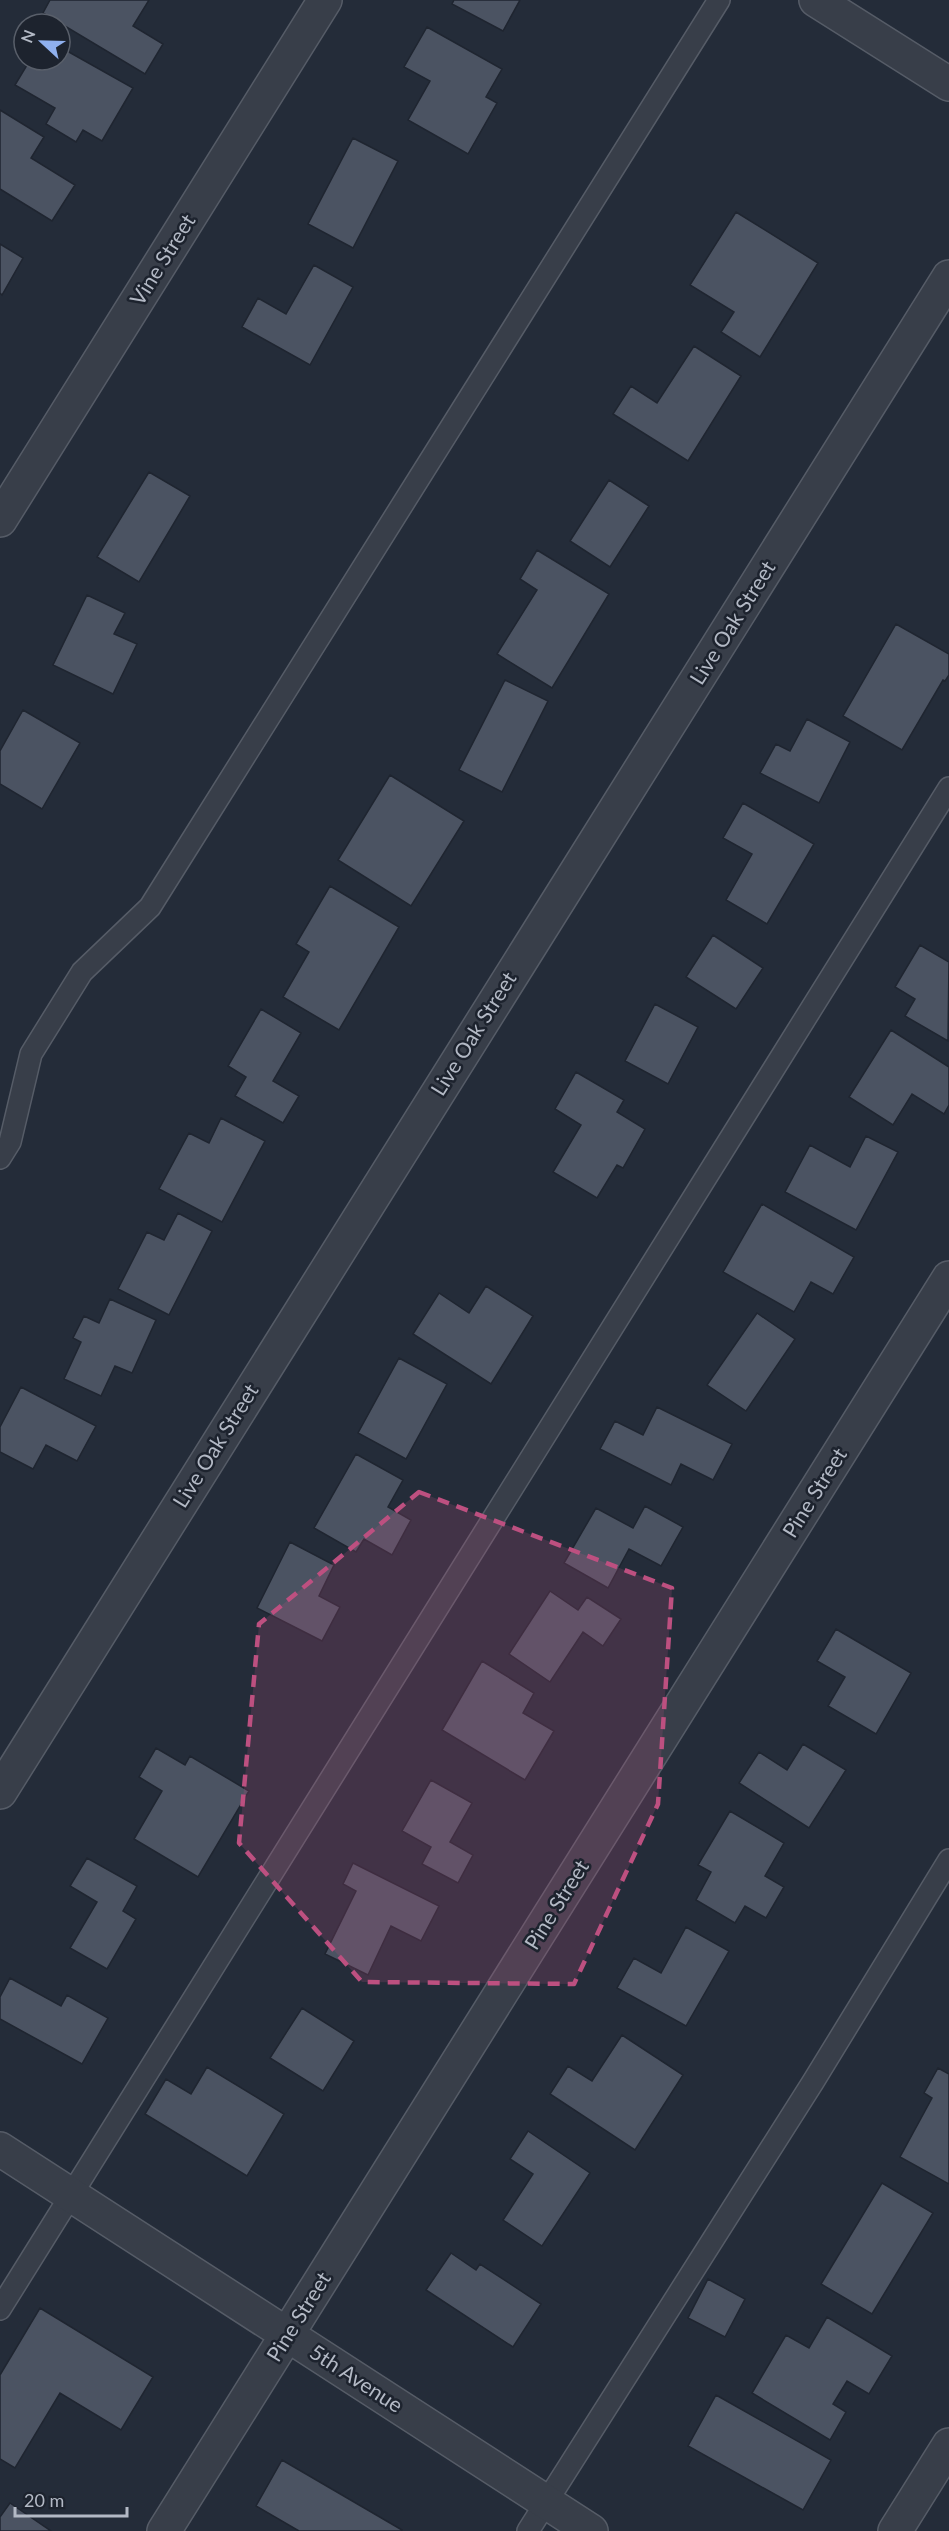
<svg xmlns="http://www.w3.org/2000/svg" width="949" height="2531" viewBox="0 0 949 2531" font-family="Lato,sans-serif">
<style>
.building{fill:#4b5362;stroke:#1f2530;stroke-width:1.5}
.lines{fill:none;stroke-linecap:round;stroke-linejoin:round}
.service-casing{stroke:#565c67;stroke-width:24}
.minor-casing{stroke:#565c67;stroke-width:36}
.tertiary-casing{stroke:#565c67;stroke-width:36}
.service{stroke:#383e49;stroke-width:21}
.minor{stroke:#383e49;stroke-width:33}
.tertiary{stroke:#383e49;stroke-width:33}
.marked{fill:#bd5080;fill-opacity:0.2;stroke:#bd5080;stroke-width:4.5;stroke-dasharray:12 8;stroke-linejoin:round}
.labels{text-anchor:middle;stroke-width:5;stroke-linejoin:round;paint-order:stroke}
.street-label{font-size:21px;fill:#b3b9c5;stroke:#1d232e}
</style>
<rect width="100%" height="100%" fill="#242c39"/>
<path class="building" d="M50 0H149L133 26 163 44 145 74 43 13Z
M454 0H520L503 31 452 4Z
M427 27 502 69 486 97 497 103 468 154 408 120 430 81 404 67Z
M60 47 133 88 102 141 83 130 76 142 46 124 55 108 15 85 30 60H60Z
M0 110 44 137 31 158 75 185 52 221 0 189Z
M353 138 398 161 353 248 308 224Z
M736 212 818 263 760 357 721 332 734 312 690 285Z
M0 244 23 258 2 295 0 293Z
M314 265 353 287 310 365 242 327 258 298 286 314Z
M694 346 741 376 688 461 613 414 631 386 657 403Z
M149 472 190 496 139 582 97 557Z
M609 480 649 506 610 567 570 541Z
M537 550 609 594 552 688 497 654 537 590 520 579Z
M87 595 125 613 114 634 137 644 113 694 53 665Z
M896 624 949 654V675L945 681 943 680 902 750 843 716Z
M505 680 548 701 502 792 459 770Z
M23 710 80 743 42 809 0 784V751Z
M807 719 850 742 819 803 760 773 776 744 790 751Z
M390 775 464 821 411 906 338 860Z
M743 803 814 844 767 924 726 900 752 854 723 838Z
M330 886 399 927 339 1030 283 997 309 952 296 944Z
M713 935 763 968 736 1009 686 977Z
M920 945 949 962 948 1041 905 1016 915 999 895 987Z
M655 1004 698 1027 668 1084 625 1061Z
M261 1009 301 1033 273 1081 299 1096 283 1123 235 1096 246 1077 228 1066Z
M891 1030 949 1067V1105L944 1114 912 1094 893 1125 849 1097Z
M576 1072 624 1100 617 1112 645 1129 623 1168 617 1165 597 1198 553 1172 581 1125 555 1109Z
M221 1118 265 1141 222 1222 159 1189 189 1133 209 1143Z
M866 1136 898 1152 856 1230 785 1192 810 1145 850 1167Z
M762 1204 854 1257 833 1294 811 1282 794 1312 723 1272Z
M178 1213 212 1231 169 1315 118 1289 147 1232 164 1240Z
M486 1286 533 1316 491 1384 413 1334 439 1293 469 1313Z
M110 1299 156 1320 132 1373 115 1366 101 1396 64 1379 81 1342 73 1338 84 1316 99 1323Z
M757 1313 795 1339 746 1411 707 1385Z
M399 1358 447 1384 406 1459 358 1433Z
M21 1387 96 1426 77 1461 46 1445 33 1469 0 1452V1427Z
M657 1407 732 1444 713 1480 681 1464 671 1485 600 1449 615 1421 643 1435Z
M356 1454 403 1480 388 1507 411 1520 392 1555 364 1539 356 1552 314 1528Z
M645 1506 683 1527 661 1566 629 1549 608 1588 564 1563 596 1508 633 1528Z
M290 1542 334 1565 319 1596 340 1607 322 1641 257 1608Z
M550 1591 578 1610 587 1597 621 1619 603 1646 583 1632 550 1682 509 1654Z
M836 1629 911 1673 876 1734 828 1706 845 1677 817 1661Z
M482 1661 534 1693 523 1713 554 1731 525 1780 442 1730Z
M803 1744 846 1770 809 1828 739 1783 759 1752 787 1770Z
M156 1748 185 1765 190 1756 249 1791 198 1877 134 1839 162 1791 139 1777Z
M431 1780 472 1803 450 1842 473 1855 458 1883 422 1864 431 1847 402 1831Z
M730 1811 784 1843 765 1876 784 1887 766 1918 745 1906 735 1923 696 1900 711 1872 698 1865Z
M87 1858 137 1886 123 1911 136 1919 107 1969 70 1948 97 1902 70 1886Z
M353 1863 439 1906 421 1941 391 1926 368 1975 325 1954 356 1891 343 1884Z
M686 1927 729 1951 686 2026 617 1988 634 1958 661 1973Z
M10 1978 61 2006 67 1995 108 2018 82 2064 0 2019V1997Z
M302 2008 354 2041 323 2091 270 2058Z
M622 2035 683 2075 635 2150 550 2094 568 2066 592 2081Z
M207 2067 284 2114 247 2176 145 2114 166 2079 191 2094Z
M938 2068 949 2074V2184L900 2157 932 2098 924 2093Z
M528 2131 590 2173 542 2246 503 2220 533 2174 510 2159Z
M882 2183 933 2213 872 2314 821 2284Z
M451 2253 476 2270 480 2264 541 2304 513 2347 426 2290Z
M708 2279 745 2299 725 2337 688 2318Z
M40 2308 153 2377 121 2430 60 2393 15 2468 0 2459V2375Z
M827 2317 892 2356 869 2394 847 2381 833 2404 846 2412 830 2440 752 2393 786 2335 809 2348Z
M716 2395 831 2460 803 2510 688 2446Z
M282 2460 402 2530 401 2531H299L256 2506Z
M10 2503 51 2531H0V2517Z"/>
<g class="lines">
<g class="service-casing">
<path id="service" d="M0 1158 10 1142 31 1054 82 972 150 907 719 0
M0 2309 949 788
M528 2531 813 2082 949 1860"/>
</g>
<g class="minor-casing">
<path id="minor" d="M0 520 325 0
M0 1792 949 277
M0 2149 591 2531
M164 2531 949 1278
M895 2531 949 2445"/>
</g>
<g class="tertiary-casing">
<path id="tertiary" d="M816 0 949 84"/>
</g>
<use href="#service" class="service"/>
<use href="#minor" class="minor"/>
<use href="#tertiary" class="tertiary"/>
</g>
<path class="marked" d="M419 1492 672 1588 658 1804 574 1984 362 1982 239 1843 259 1624Z"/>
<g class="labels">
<g class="street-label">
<text transform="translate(163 260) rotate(-58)" y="7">Vine Street</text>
<text transform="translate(733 623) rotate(-58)" y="7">Live Oak Street</text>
<text transform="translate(474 1034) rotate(-58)" y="7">Live Oak Street</text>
<text transform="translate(216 1446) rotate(-58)" y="7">Live Oak Street</text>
<text transform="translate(815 1493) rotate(-58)" y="7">Pine Street</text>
<text transform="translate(557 1905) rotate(-58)" y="7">Pine Street</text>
<text transform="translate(299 2317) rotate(-58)" y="7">Pine Street</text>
<text transform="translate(356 2379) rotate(33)" y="7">5th Avenue</text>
</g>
</g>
<g transform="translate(42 42) rotate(292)"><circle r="28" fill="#1d232e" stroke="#595f6a" stroke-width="1.5"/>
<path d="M0-4.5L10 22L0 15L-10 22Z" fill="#8fb0ee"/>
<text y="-9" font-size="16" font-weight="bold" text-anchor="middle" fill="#b3b9c5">N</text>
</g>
<path d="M15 2507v9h112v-9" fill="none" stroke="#b3b9c5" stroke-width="3"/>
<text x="24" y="2507" font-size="18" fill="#b3b9c5" stroke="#1d232e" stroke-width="4.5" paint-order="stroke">20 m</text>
</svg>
